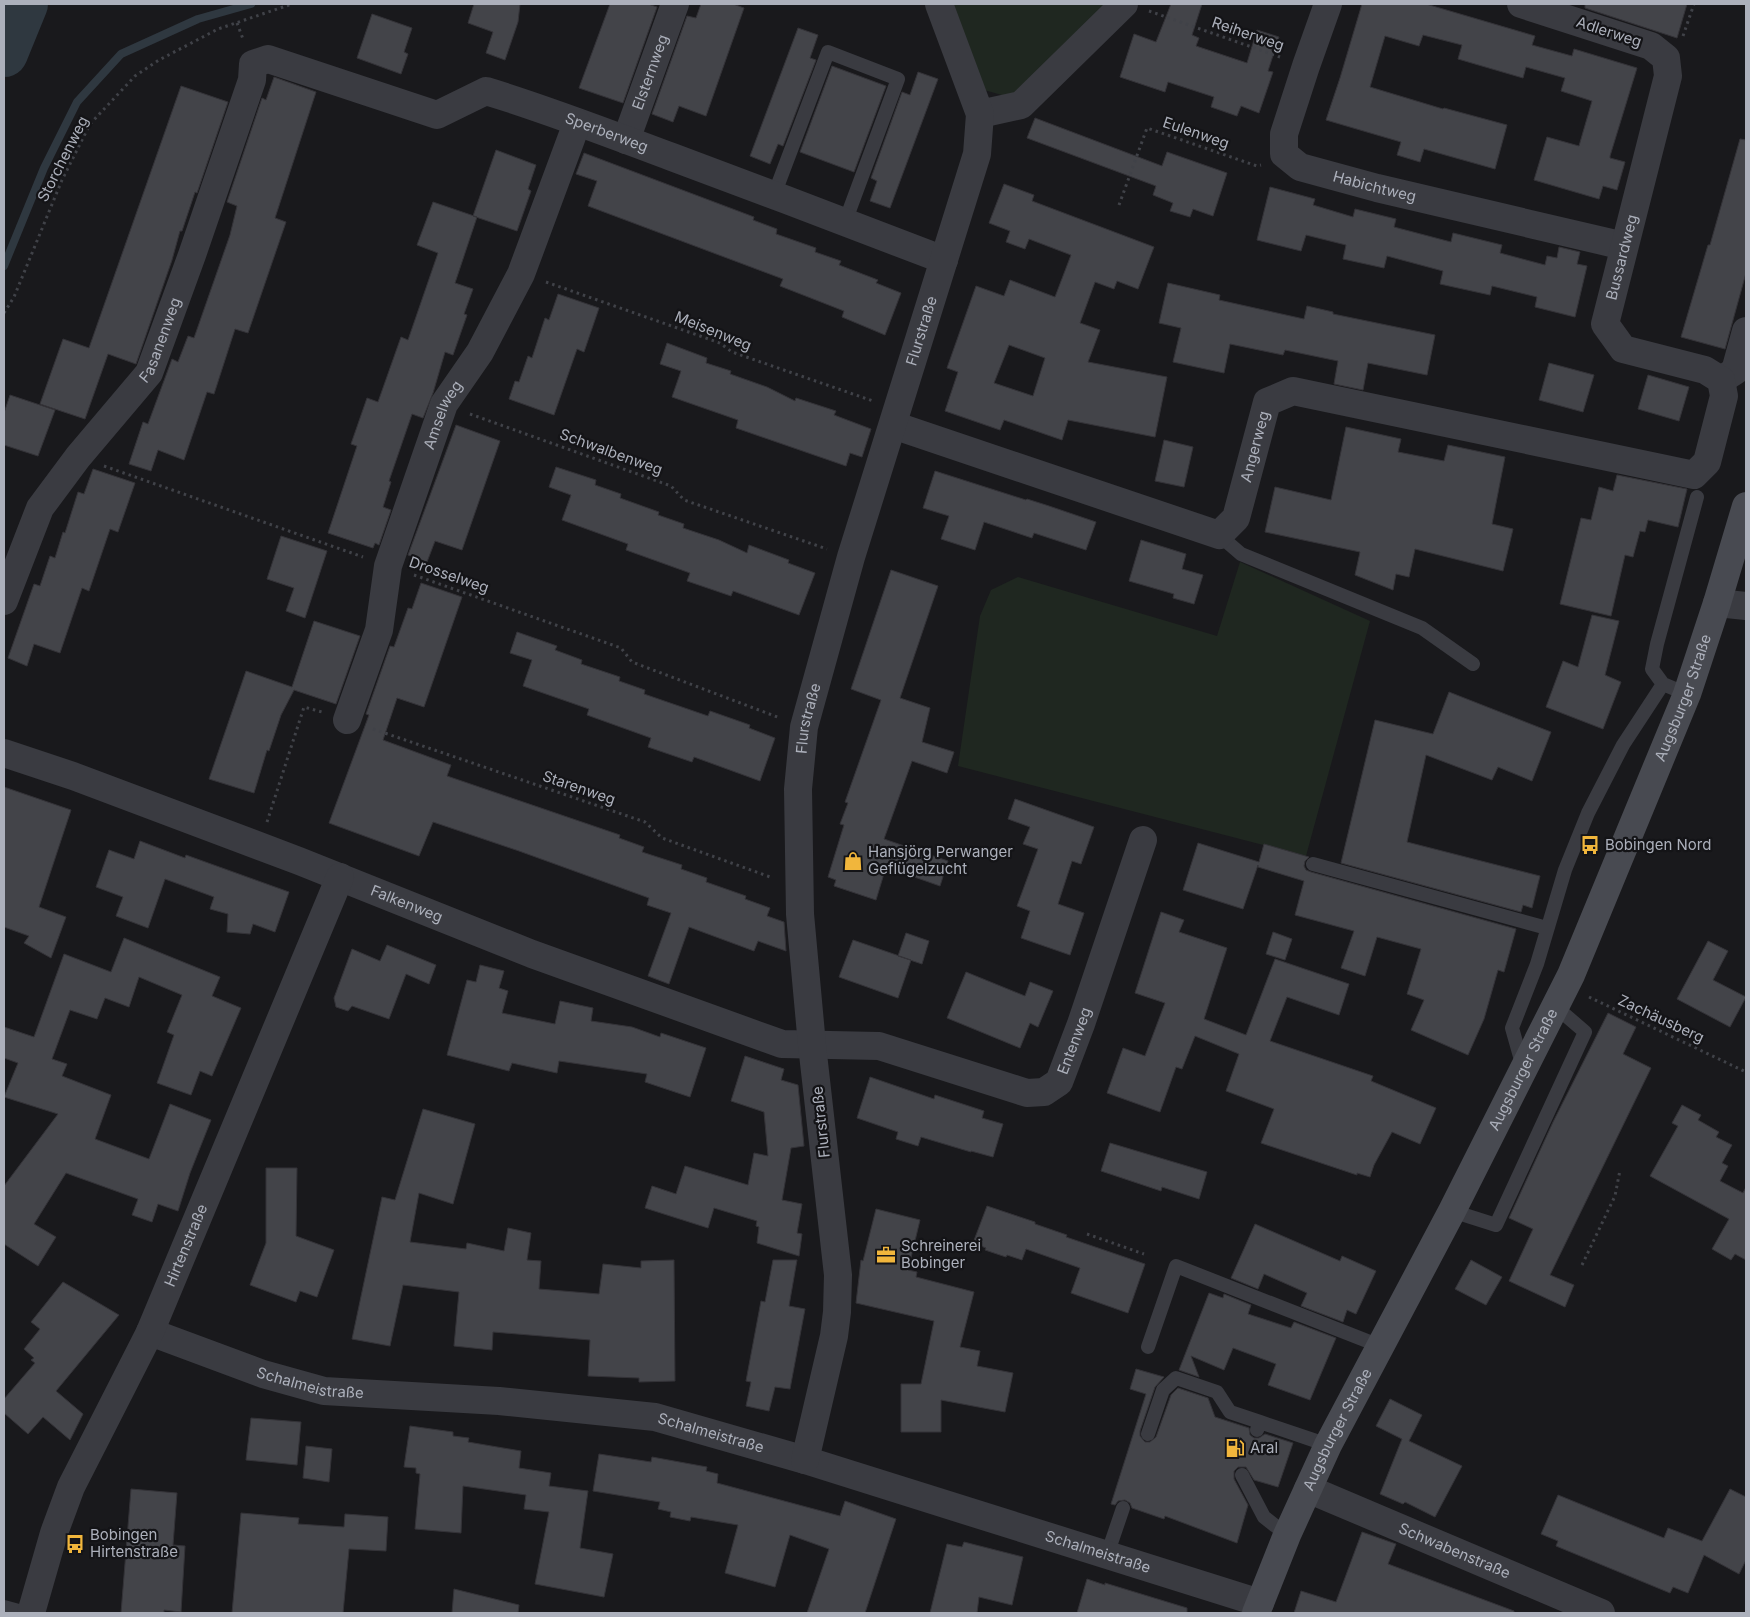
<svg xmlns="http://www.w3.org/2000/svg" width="1750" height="1617" viewBox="0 0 1750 1617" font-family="Inter,sans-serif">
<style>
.green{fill:#1f2720}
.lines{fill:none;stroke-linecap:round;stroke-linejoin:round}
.stream{stroke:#2f3840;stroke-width:8}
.river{stroke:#2f3840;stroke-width:48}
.building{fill:#434449;stroke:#343338;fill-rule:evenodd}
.path{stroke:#404248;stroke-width:3;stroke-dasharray:2.5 4;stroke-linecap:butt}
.lane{stroke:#3a3b41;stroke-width:14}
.street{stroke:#3a3b41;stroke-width:28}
.secondary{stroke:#484a51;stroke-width:28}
.labels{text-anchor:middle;stroke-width:4.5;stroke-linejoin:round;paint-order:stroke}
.street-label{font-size:15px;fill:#acb0bb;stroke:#141417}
.poi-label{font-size:15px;fill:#acb0bb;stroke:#141417;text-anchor:start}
</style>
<rect width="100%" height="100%" fill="#19191c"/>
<path class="green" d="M946 4H1110L1016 99 977 88Z
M1240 562 1370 621 1306 856 958 766 980 616 991 590 1018 577 1217 636Z"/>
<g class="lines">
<path class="stream" d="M4 266 44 168 77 102 121 54 198 19 251 4"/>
<path class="river" d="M4 53 24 4"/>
</g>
<path class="building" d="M474 4H520L518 22 505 60 486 53 493 32 468 23Z
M610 4H648L657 7 623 103 579 88Z
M701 4H733L744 8 706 116 679 106 673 122 652 114 687 16 696 18Z
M1171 4H1202L1192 35 1199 38 1196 46 1247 63 1257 30 1279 37 1268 71 1273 72 1259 113 1241 106 1237 116 1211 107 1214 97 1168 82 1165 92 1120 77 1134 34 1156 42Z
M1362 4H1426L1535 36 1532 45 1572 56 1574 49 1637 68 1610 156V158L1625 162 1617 190 1603 186 1599 199 1534 180 1547 137 1579 146 1592 101 1561 91 1565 78 1526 67 1523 78 1458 59 1462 45 1423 35 1419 46 1385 36 1370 87 1443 109 1444 108 1507 125 1495 169 1424 149 1420 162 1397 155 1401 142 1326 120 1340 78Z
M1585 4H1687L1677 38 1585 8Z
M372 14 412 28 404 52 408 54 401 74 357 58Z
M798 28 818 35 810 58 816 60 783 146 778 144 770 164 750 156Z
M832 66 886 86 854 172 800 152Z
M918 72 938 79 890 208 870 201 877 181 871 178 902 92 910 95Z
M274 77 316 92 275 218 286 222 248 333 235 329 214 394 207 392 184 460 158 450 151 471 129 464 143 422 148 424 172 359 178 362 188 336 194 338 230 235 237 206 227 202 262 98 266 100Z
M181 86 228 102 197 193 195 192 182 231H180L172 260 136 364 108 354 85 419 40 404 63 339 89 348Z
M1035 118 1162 166 1167 152 1227 173 1213 216 1193 209 1190 217 1170 211 1173 203 1153 195 1156 186 1027 138Z
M1740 139 1746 140V273L1725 349 1681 337 1708 245H1710Z
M496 150 536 165 528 189 531 191 517 231 473 216Z
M584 153 754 217 753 220 777 229 776 234 816 248 815 252 841 261 839 265 878 280 876 283 901 293 885 335 842 317 844 311 780 286 783 279 588 206 597 181 576 174Z
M1004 184 1034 195 1032 201 1154 247 1138 289 1117 281 1114 289 1095 282 1080 323 1100 330 1088 362 1167 377 1155 437 1068 420 1062 440 1004 420 1000 430 945 411 958 372 947 368 976 286 1004 296 1010 280 1055 297 1071 255 1029 239 1025 249 1006 242 1010 231 989 223ZM1009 345 1045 358 1033 396 994 383Z
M1270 187 1315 199 1313 205 1353 217 1355 209 1396 219 1394 227 1451 242 1453 233 1502 245 1500 253 1545 265 1547 256 1557 258 1559 247 1580 252 1577 264 1587 266 1575 317 1535 307 1537 297 1492 286 1490 295 1440 284 1443 271 1387 256 1384 268 1343 259 1346 245 1306 235 1301 251 1257 240Z
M433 202 477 217 455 283 473 289 464 314 467 315 453 355 445 352 433 393 423 418 412 414 389 481 391 482 383 507 391 510 379 545 375 543 373 548 328 533 357 446 351 444 367 398 378 402 401 337 408 340 438 253 417 245Z
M1168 283 1220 295 1219 300 1304 319 1307 306 1333 312V314L1435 335 1427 375 1368 363 1363 390 1334 384 1338 361 1285 350 1283 355 1230 344 1224 373 1173 362 1181 328 1159 323Z
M558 294 599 308 584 352 577 349 554 415 509 399 515 381 519 382 528 356 532 358 545 318 549 320Z
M667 343 707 358 706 363 731 371 730 374 767 387 795 401 796 398 836 411 834 415 871 429 862 457 850 453 846 466 736 428 738 420 672 397 681 371 660 364Z
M1549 363 1594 375 1583 412 1539 400Z
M1648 375 1689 387 1679 421 1638 409Z
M10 395 55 410 38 456 4 445V413Z
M456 425 500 441 462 550 435 541 427 562 408 555Z
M1346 427 1401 439 1398 452 1444 461 1448 445 1505 457 1492 524 1513 529 1503 571 1415 549 1409 577 1396 574 1393 590 1355 575 1360 552 1265 532 1275 487 1331 500Z
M1164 440 1193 447 1184 487 1155 481Z
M556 467 596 480 595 485 621 494 620 498 659 512 658 515 684 524 683 528 719 540 747 553 749 545 789 560 788 563 815 573 799 615 733 591 731 596 687 581 690 573 626 550 628 544 562 520 571 495 549 487Z
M93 469 135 483 118 532 110 529 89 591 82 588 60 653 34 644 27 666 8 658 34 584 40 586 50 556 55 558 63 532 65 533 78 492 84 494Z
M935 471 1026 500 1027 499 1049 506 1096 522 1086 550 1034 533 1032 538 984 522 975 550 941 539 949 516 923 508Z
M1617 475 1687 489 1678 527 1648 520 1645 532 1640 531 1633 557 1625 555 1611 616 1560 604 1581 518 1591 520 1599 487 1613 491Z
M281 536 327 551 305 618 286 611 294 588 267 579Z
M1141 540 1186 554 1182 569 1203 575 1194 604 1173 598 1174 594 1129 581Z
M891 570 938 586 900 698 930 708 922 742 954 752 947 773 912 761 884 839 948 861 940 886 886 867 876 900 834 886 836 880 828 877 844 825 840 824 848 803 845 802 881 700 851 689Z
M421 583 462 597 424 707 397 698 383 740 451 765 447 776 620 835 619 838 644 847 642 852 682 865 681 869 707 878 706 882 746 896 745 899 770 908 767 916 784 922 786 951 758 941 754 951 689 927 669 984 648 976 671 913 647 905 649 898 519 851 433 822 419 856 329 823 369 715 366 714 390 646 394 647 408 608 412 609Z
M1592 615 1619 621 1605 675 1621 682 1603 729 1546 707 1563 661 1578 667Z
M314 621 360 636 336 704 294 690 281 715 269 751 267 750 254 793 209 779 246 671 292 687Z
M517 632 557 646 555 650 582 660 581 664 620 677 619 681 645 690 644 694 708 716 710 711 750 725 749 728 775 738 760 781 694 757 692 762 648 747 651 738 587 715 589 709 523 686 532 660 510 653Z
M1449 692 1551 732 1532 781 1498 767 1492 780 1426 755 1407 842 1540 876 1532 908 1523 905 1521 912 1341 863 1375 720 1433 734Z
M4 787 71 810 39 907 66 917 51 958 24 943 29 936 4 927Z
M1015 799 1094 827 1081 864 1072 861 1058 904 1084 913 1070 955 1021 938 1030 911 1017 906 1038 849 1023 844 1030 827 1008 819Z
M140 841 185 858 186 855 289 892 275 932 253 924 250 934 227 932 228 914 210 909 214 897 165 879 148 928 116 916 123 897 96 887 109 850 134 859Z
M1198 843 1259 862 1264 844 1309 857 1305 861 1304 866 1306 870 1311 872 1516 929 1504 972 1498 970 1484 1019 1468 1055 1411 1030 1424 1000 1407 994 1421 949 1377 937 1365 976 1341 968 1354 931 1295 915 1304 881 1258 867V865L1243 909 1183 890Z
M1161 912 1184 920 1179 932 1227 948 1204 1019 1246 1035 1275 959 1349 984 1339 1015 1287 997 1270 1041 1373 1076 1371 1081 1436 1108 1420 1144 1392 1132 1374 1165 1370 1177 1357 1173V1175L1261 1143 1274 1109 1226 1091 1239 1054 1195 1036 1182 1069 1176 1067 1160 1112 1107 1093 1123 1048 1145 1056 1165 1003 1135 993Z
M1273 932 1292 939 1285 960 1266 954Z
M906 933 929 941 922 964 898 956Z
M124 938 220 977 212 996 241 1008 212 1076 200 1071 191 1095 157 1083 174 1035 167 1032 182 995 139 977 129 1007 105 998 97 1019 70 1010 52 1059 67 1064 62 1076 111 1095 95 1139 149 1159 170 1104 211 1120 190 1173 178 1211 158 1204 152 1222 132 1215 138 1199 66 1173 34 1224 56 1237 38 1266 4 1244V1186L58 1114 4 1097 18 1063 4 1058V1027L34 1037 64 954 111 972Z
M853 940 911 960 898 998 839 977Z
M1708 941 1728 951 1713 980 1746 997 1730 1027 1677 999Z
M387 945 436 965 429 984 406 974 389 1019 352 1006 348 1011 336 1007 334 998 352 949 380 961Z
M480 965 504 971 499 988 508 991 502 1013 555 1024 560 1001 593 1008 591 1021 632 1027 660 1037 661 1033 706 1048 690 1097 645 1082 647 1074 559 1061 557 1073 512 1063 509 1071 447 1055 467 980 476 982Z
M966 972 1025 996 1030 982 1053 991 1038 1027 1030 1023 1020 1048 947 1018Z
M1608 1013 1636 1027 1623 1054 1651 1068 1550 1275 1574 1285 1565 1307 1509 1281 1533 1229 1509 1218 1553 1122Z
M745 1056 784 1069 781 1080 798 1085 804 1146 791 1148 782 1200 802 1204 797 1233 802 1234 799 1256 757 1243 759 1227 756 1226 757 1221 714 1208 708 1228 645 1208 652 1186 676 1194 685 1166 748 1185 754 1153 768 1156 764 1112 731 1101Z
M870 1077 934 1099 935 1095 984 1111 982 1118 1003 1124 993 1157 971 1151V1152L921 1137 918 1146 896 1139 898 1132 857 1118Z
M1682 1105 1701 1115 1698 1120 1719 1132 1716 1137 1732 1145 1722 1163 1728 1166 1720 1181 1743 1193 1746 1187V1260L1735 1254 1731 1260 1712 1249 1729 1219 1650 1176 1678 1126 1672 1123Z
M423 1109 475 1124 453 1204 419 1193 410 1242 466 1249 467 1243 504 1251 508 1228 531 1233 527 1260 541 1261 539 1289 599 1294 603 1264 641 1268V1261L674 1260 675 1381 639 1382V1378L588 1376 590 1340 493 1332 492 1350 454 1346 459 1292 403 1285 390 1346 352 1339 382 1197 395 1200Z
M1110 1143 1207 1172 1199 1199 1162 1187 1161 1191 1101 1171Z
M266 1168H297L296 1236 334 1250 317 1297 300 1291 296 1302 250 1285 266 1243Z
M987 1206 1035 1222V1224L1067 1235 1066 1237 1145 1264 1128 1313 1071 1293 1080 1268 1026 1249 1022 1260 1007 1255 1006 1257 985 1250 986 1248 973 1243Z
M876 1209 920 1220 908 1270 917 1272 916 1277 974 1292 960 1347 980 1351 977 1366 1013 1373 1005 1412 941 1400V1432H901V1384H921L934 1321 856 1303 861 1260 863 1261Z
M1255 1224 1340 1261 1342 1256 1376 1271 1356 1314 1347 1310 1343 1322 1301 1306 1307 1293 1264 1274 1258 1289 1231 1278Z
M773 1260H797L789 1306 805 1309 790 1389 775 1387 769 1411 746 1406 751 1382 746 1381 761 1301 765 1302Z
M1471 1260 1502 1277 1486 1305 1455 1289Z
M63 1282 119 1315 56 1391 83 1414 70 1440 43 1417 28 1434 4 1413V1399L35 1363 31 1360 34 1358 24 1349 40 1329 31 1322Z
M1209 1293 1223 1298 1224 1294 1251 1305 1248 1314 1291 1328 1294 1322 1336 1338 1310 1400 1268 1385 1276 1364 1233 1348 1224 1370 1191 1356 1199 1377 1179 1370Z
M1136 1369 1164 1377 1155 1387 1140 1431V1436L1145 1442H1150L1156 1437 1171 1395 1178 1388 1208 1398 1215 1417 1249 1428 1250 1435 1254 1438H1259L1265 1434 1293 1443 1278 1487 1254 1480 1246 1467H1238L1234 1471V1479L1248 1505 1237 1543 1165 1516 1164 1519 1132 1508 1130 1503 1125 1500 1118 1501 1115 1505 1111 1504 1146 1394 1130 1389Z
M1390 1399 1422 1415 1409 1441 1462 1466 1435 1517 1405 1502 1403 1504 1380 1494 1402 1439 1376 1426Z
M251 1418 301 1422 297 1465 246 1460Z
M410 1426 453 1432V1436L469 1438 468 1442 521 1451 519 1468 551 1473 549 1486 588 1491 580 1548 613 1554 604 1597 535 1584 549 1512 524 1509 526 1495 463 1486 461 1533 415 1529 420 1474 416 1473V1468L404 1467Z
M306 1446 332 1449 329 1482 303 1478Z
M599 1454 651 1462 652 1457 707 1467 706 1471 718 1474 717 1483 840 1516 845 1501 896 1519 865 1613H807L829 1549 790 1535 775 1587 725 1573 738 1525 691 1517 690 1521 670 1517 671 1512 658 1509 660 1502 593 1491Z
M131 1489 177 1493 173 1545 185 1546 181 1612 164 1610V1613H121Z
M1730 1489 1746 1497V1560L1739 1574 1704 1555 1688 1593 1673 1587 1670 1593 1556 1546 1558 1541 1541 1534 1558 1495 1664 1538 1668 1528 1702 1541Z
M241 1513 299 1518 298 1524 344 1527 345 1514 388 1517 386 1551 349 1549 343 1613H232Z
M1362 1532 1396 1544 1388 1564 1514 1611V1613H1294L1301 1591 1336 1602Z
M964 1542 1023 1557 1012 1605 979 1597 977 1613H930L947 1544 962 1547Z
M1087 1579 1105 1585V1583L1187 1608V1613H1077Z
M454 1589 519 1605 518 1613H452Z"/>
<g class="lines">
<path class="path" d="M1149 11 1280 57
M237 23 243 39
M1683 36 1694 4
M1119 205 1147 128 1257 166 1261 165
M546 282 720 343 732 352 873 401
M4 313 14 297 62 180 90 124 135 76 159 60 218 29 292 4
M470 414 671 486 684 500 827 549
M104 466 363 557
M414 575 621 648 632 662 780 718
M373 729 645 822 662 838 773 878
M267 822 304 707 322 712
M1589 997 1746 1072
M1087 1234 1144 1254
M1582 1265 1615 1196 1620 1170"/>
<path class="lane" d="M774 195 828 52 898 79 845 222
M1219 535 1241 554 1422 628 1473 664
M1687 694 1663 684 1652 669 1657 644 1697 497
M1313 864 1547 928
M1523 1067 1512 1028 1537 964 1565 870 1588 813 1623 745 1663 684
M1452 1211 1496 1225 1585 1032 1556 1007
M1148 1347 1176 1266 1380 1346
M1257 1430 1260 1422 1328 1445
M1148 1434 1163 1390 1176 1378 1217 1392 1230 1412 1260 1422
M1242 1475 1264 1517 1287 1535
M1107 1555 1123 1508
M4 1607 26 1613"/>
<g class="street">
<path id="s1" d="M1328 4 1306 66 1284 134V154L1300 167 1377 188 1624 246"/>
<path d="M980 114 1021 105 1124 4"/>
<path id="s2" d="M626 140 675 4"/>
<path d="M1721 380 1735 371 1746 331"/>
<path id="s3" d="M893 425 1219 535 1236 518 1267 402 1293 391 1694 475 1707 462 1724 396 1721 380 1705 370 1623 349 1605 324 1668 76 1666 58 1651 46 1521 4"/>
<path id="s4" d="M4 601 40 508 78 457 149 373 192 255 252 80 253 64 268 59 437 115 486 91C549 110 610 134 672 157 763 191 853 225 944 260"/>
<path d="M1717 603 1746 606"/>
<path id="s5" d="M347 720 379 630 388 566 444 404 480 352 521 274 577 123"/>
<path id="s6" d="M4 753 73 776 299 861 532 954 782 1044 879 1046 1027 1093 1044 1092 1059 1082 1081 1024 1143 840"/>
<path id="s7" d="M150 1332 263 1374 324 1391 499 1401 655 1417 805 1460 1260 1603"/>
<path id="s8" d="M805 1460 834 1336 837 1312 838 1275 812 1045 800 914 798 789 804 727 851 557 977 154 980 114 939 4"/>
<path id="s9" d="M1308 1489 1601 1613"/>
<path id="s10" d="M31 1613 54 1533 71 1487 150 1332 340 877"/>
</g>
<path class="secondary" id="s11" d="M1256 1613 1287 1535 1328 1445 1452 1211 1571 975 1687 694 1717 603 1746 506"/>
</g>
<defs>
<g id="bus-bare" transform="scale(1.5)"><path d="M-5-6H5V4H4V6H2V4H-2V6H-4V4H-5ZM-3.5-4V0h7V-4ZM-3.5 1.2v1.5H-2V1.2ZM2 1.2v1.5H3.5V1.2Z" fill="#f1b63c" stroke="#141417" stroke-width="2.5" paint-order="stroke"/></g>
<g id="shop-bare" transform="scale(1.5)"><path d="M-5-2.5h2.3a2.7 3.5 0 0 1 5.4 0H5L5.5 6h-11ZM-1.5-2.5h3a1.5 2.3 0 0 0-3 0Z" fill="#f1b63c" stroke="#141417" stroke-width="2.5" paint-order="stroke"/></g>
<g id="office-bare" transform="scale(1.5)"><path d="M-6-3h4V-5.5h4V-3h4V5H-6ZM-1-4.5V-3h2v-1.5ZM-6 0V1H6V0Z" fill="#f1b63c" stroke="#141417" stroke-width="2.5" paint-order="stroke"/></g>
<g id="fuel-bare" transform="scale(1.5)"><path d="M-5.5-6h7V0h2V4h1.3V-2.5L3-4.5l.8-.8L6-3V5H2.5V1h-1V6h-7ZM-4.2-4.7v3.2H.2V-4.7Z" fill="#f1b63c" stroke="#141417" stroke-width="2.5" paint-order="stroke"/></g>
</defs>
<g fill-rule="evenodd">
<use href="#bus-bare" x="1590" y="845"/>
<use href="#shop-bare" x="853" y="861"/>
<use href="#office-bare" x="886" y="1255"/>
<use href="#fuel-bare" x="1235" y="1448"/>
<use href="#bus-bare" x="75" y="1544"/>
</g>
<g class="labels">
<g class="street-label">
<text transform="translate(1609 32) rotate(18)" y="5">Adlerweg</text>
<text transform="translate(1248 34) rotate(19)" y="5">Reiherweg</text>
<text dy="5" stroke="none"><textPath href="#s2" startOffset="72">Elsternweg</textPath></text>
<text dy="5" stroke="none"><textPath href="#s4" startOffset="976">Sperberweg</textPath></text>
<text transform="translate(1196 133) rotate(19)" y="5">Eulenweg</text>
<text transform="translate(63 159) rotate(-63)" y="5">Storchenweg</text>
<text dy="5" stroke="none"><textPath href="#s1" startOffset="255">Habichtweg</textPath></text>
<text dy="5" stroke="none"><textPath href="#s3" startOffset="1232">Bussardweg</textPath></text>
<text dy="5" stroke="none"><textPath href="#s8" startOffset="1152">Flurstraße</textPath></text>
<text transform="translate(713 331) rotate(22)" y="5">Meisenweg</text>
<text dy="5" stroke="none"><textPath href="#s4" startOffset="308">Fasanenweg</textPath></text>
<text dy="5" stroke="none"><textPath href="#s5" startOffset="321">Amselweg</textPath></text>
<text dy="5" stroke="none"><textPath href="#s3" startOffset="442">Angerweg</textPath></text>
<text transform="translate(611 452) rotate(20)" y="5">Schwalbenweg</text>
<text transform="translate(449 575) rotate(19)" y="5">Drosselweg</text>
<text dy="5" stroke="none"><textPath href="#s11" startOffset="1011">Augsburger Straße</textPath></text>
<text dy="5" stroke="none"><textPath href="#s8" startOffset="748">Flurstraße</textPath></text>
<text transform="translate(579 788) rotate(19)" y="5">Starenweg</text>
<text dy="5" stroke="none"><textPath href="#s6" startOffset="430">Falkenweg</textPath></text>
<text transform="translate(1661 1019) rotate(25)" y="5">Zachäusberg</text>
<text dy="5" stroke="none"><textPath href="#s6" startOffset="1162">Entenweg</textPath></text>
<text dy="5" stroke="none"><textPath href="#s11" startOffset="606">Augsburger Straße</textPath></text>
<text transform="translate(821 1122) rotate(-96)" y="5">Flurstraße</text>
<text dy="5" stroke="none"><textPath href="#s10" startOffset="400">Hirtenstraße</textPath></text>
<text dy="5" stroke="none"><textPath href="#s7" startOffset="169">Schalmeistraße</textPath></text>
<text dy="5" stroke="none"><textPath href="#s11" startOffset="201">Augsburger Straße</textPath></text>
<text dy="5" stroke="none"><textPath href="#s7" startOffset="574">Schalmeistraße</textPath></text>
<text dy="5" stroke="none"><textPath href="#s9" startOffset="159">Schwabenstraße</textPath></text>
<text dy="5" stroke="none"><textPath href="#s7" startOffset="979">Schalmeistraße</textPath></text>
</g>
<g class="poi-label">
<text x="1605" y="850">Bobingen Nord</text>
<text x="868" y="857">Hansjörg Perwanger<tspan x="868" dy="17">Geflügelzucht</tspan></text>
<text x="901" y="1251">Schreinerei<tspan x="901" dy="17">Bobinger</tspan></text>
<text x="1250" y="1453">Aral</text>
<text x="90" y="1540">Bobingen<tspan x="90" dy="17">Hirtenstraße</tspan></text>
</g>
</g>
<rect width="1750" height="1617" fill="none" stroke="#acb0bb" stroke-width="10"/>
</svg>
